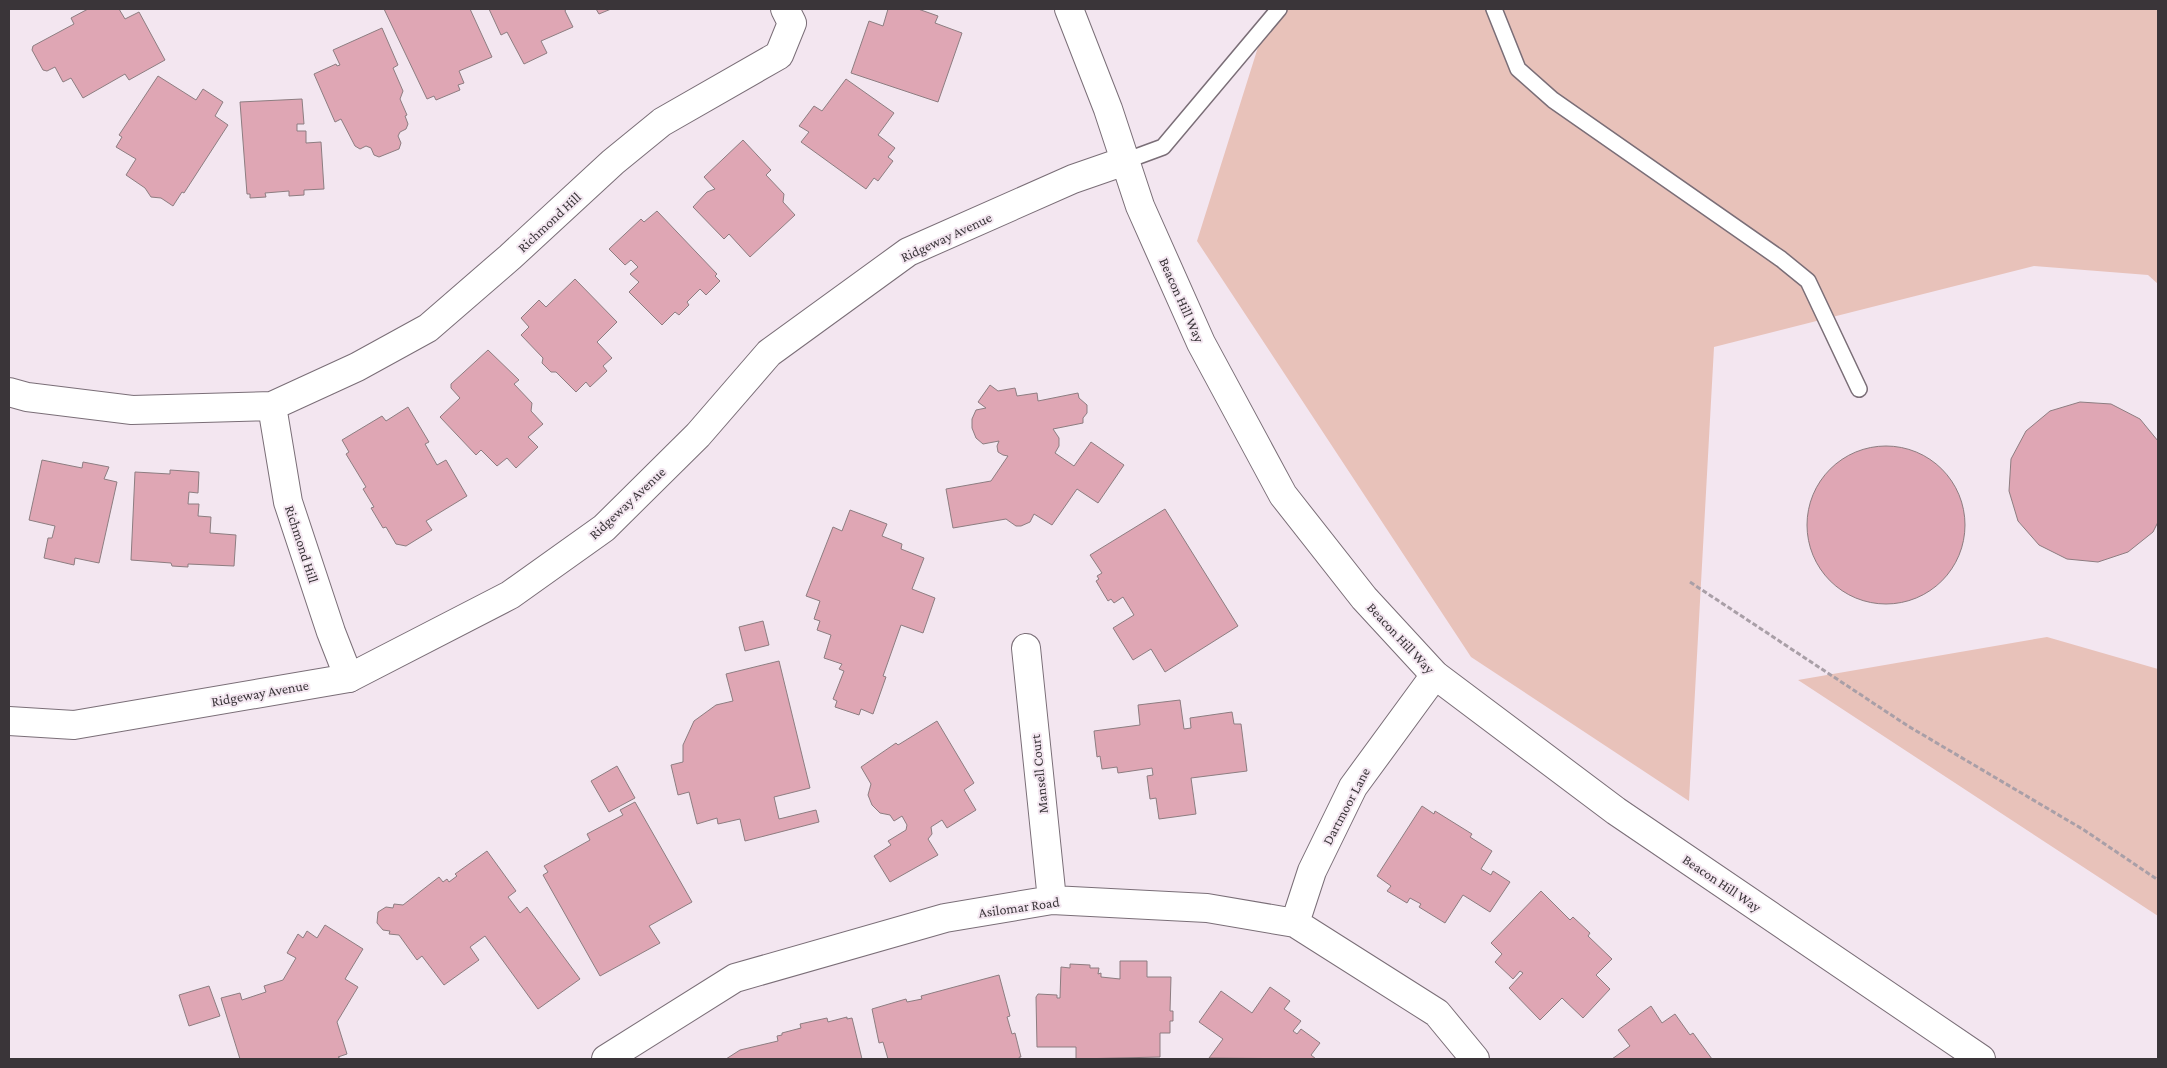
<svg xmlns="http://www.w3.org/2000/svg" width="2167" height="1068" viewBox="0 0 2167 1068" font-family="'Crimson Pro',serif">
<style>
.green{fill:#e8c2ba}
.building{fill:#dfa6b4;stroke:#8d7d81}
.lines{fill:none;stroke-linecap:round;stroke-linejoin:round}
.lane-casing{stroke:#7a6e77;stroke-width:18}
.street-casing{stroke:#7a6e77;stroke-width:30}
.secondary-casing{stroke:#7a6e77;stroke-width:30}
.path{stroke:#a99fa7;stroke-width:3;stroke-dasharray:5 2.5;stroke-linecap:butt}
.lane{stroke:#fff;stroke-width:15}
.street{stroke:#fff;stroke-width:28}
.secondary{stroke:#fff;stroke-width:28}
.labels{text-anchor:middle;stroke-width:4;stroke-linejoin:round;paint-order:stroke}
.street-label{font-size:14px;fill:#3a3539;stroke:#f3e6f0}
</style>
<rect width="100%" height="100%" fill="#f3e6f0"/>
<path class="green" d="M1270 9H2158V284L2148 275 2034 266 1714 347 1689 801 1471 657 1197 241Z
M2047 637 2158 669V916L1798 680Z"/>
<path class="building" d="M88 9H119L125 19 139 12 165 60 129 80 125 74 83 98 71 78 63 82 55 67 47 71 43 70 32 50 33 46 74 24 71 18Z
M384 9H470L492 57 459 71 464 83 458 85 460 90 436 100 434 96 427 99Z
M489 9H566L565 11 573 27 541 41 547 53 524 64 507 32 501 35Z
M596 9H611L599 14Z
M888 9H918L938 16 935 23 962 33 938 102 851 73 869 21 883 26Z
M382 28 398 65 393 68 403 91 400 99 407 115 405 116 408 124 406 129 400 132 398 136 401 143 399 149 379 157 374 155 371 148 366 146 360 149 355 146 341 119 335 122 314 74 336 64 337 66 340 65 333 50Z
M158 76 196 100 203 89 223 102 215 116 228 125 184 193 182 192 173 206 161 198 151 197 145 188 126 175 136 159 116 147 122 137 119 135Z
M846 79 894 113 878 135 895 148 888 157 893 161 878 181 874 178 866 189 801 142 809 132 799 126 814 106 822 111Z
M302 99 304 124H297V131H306V143L321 142 324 189 304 190V195L289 196V191L265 193 266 197 250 198V194H247L240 102Z
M743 140 771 170 766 175 784 194 783 202 795 215 750 257 729 234 724 239 693 207 707 192 715 189 704 177Z
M657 211 717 274 715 276 720 281 706 295 700 289 687 302 689 305 679 315 675 312 662 325 629 292 639 282 630 274 638 267 631 260 625 265 609 249 641 219 644 222Z
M575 279 617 322 597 342 612 358 603 366 607 371 590 387 586 382 576 392 556 372H551L542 363 543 358 521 335 529 327 521 318 539 300 546 307Z
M488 350 519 380 514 384 532 403 531 411 543 424 528 437 538 447 516 468 507 458 497 466 481 450 476 455 440 417 460 398 451 388V384Z
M990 385 998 391 1015 388 1017 396 1037 393 1038 401 1078 393 1079 398 1087 405V413L1083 418V423L1053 429 1059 438V446L1055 453 1074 466 1091 442 1124 465 1098 503 1077 489 1052 525 1034 514 1030 522 1021 526H1016L1006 519 953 528 946 489 991 481 1008 456 1003 455 998 452 997 446 999 441 983 444 976 438 972 428V419L976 410 986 408 978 402Z
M2080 402 2111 404 2140 419 2158 441V522L2153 532 2128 552 2098 562 2067 559 2039 545 2018 521 2009 491 2011 459 2026 431 2050 411Z
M408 407 429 442 425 444 437 465 446 460 467 496 426 521 432 530 406 546 396 544 386 527 383 528 371 508 374 507 363 489 366 487 346 454 349 452 342 440 382 416 386 421Z
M1807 525a79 79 0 1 1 158 0a79 79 0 1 1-158 0Z
M42 460 82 468 83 462 109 467 104 479 117 482 99 563 75 558 74 565 44 558 48 538H52L55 526 29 520Z
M170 470 199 472 198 493 189 492 188 504H199L198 516 211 517 210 533 236 535 234 566 188 564V567L172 566 171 563 131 560 135 472 170 474Z
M1165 509 1238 626 1165 672 1151 649 1133 660 1113 628 1134 615 1123 597 1114 603 1111 599 1108 601 1096 581 1099 579 1097 576 1102 573 1090 555Z
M850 510 887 524 882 536 902 544 901 549 924 558 912 589 935 598 923 633 901 625 883 676 886 677 873 714 861 709 859 715 835 707 837 701 833 699 844 671 839 669 842 664 824 658 831 635 817 630 820 621 814 619 820 601 806 596 833 527 842 531Z
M763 621 769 645 745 651 739 627Z
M779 661 810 788 774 797 779 819 816 810 819 822 745 841 740 819 718 824 717 818 697 824 689 792 678 795 671 765 683 762V745L694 721 716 705 733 701 726 674Z
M1180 700 1184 729 1191 728 1190 718 1232 712 1234 724H1241L1247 771 1191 778 1196 814 1159 819 1156 798 1150 799 1147 776 1153 775 1152 768 1118 773 1117 767 1102 769 1100 756 1097 757 1094 731 1140 725 1138 705Z
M937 721 974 783 964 790 976 810 947 828 942 820 931 827 932 834 928 839 938 855 890 882 874 856 891 845 888 841 906 830 907 825 902 816 894 821 890 815 880 813 872 805 868 795 871 784 861 767 896 743 898 745Z
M617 766 635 798 609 812 591 781Z
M635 802 692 902 649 926 660 943 600 976 543 875 548 872 544 866 590 840 587 834 623 815 620 810Z
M1422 806 1434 814 1435 811 1472 834 1470 837 1492 851 1481 869 1491 875 1493 871 1510 882 1490 912 1463 895 1445 923 1419 907 1421 904 1410 898 1407 903 1387 891 1391 886 1377 876Z
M487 851 516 891 508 897 520 913 527 907 580 979 538 1009 485 936 470 947 479 960 444 985 422 956 417 960 399 935 389 934 390 931 383 930 377 923 378 912 386 907 393 908 394 904 403 905 439 877 443 882 447 879 449 882 457 876 455 874Z
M1541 891 1570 920 1573 917 1590 933 1588 936 1612 959 1596 975 1610 989 1583 1018 1562 998 1540 1020 1509 988 1523 973 1520 971 1513 979 1495 962 1502 954 1491 943Z
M325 925 363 949 345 979 358 987 337 1022 347 1054 338 1057 341 1059H240L221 998 240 993 242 1000 266 992 264 986 283 980 296 958 287 953 298 934 303 938 307 931 317 938Z
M1120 961H1147V977H1171L1170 1011H1173V1021H1170V1033H1160V1057L1076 1059V1047H1037L1036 997 1038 994 1057 995V998H1060L1061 967 1070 968V964L1090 965V968H1099L1098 974 1101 973V977L1120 979Z
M999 975 1010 1016 1007 1017 1012 1034 1015 1033 1021 1057H1019L1020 1059H888L883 1042 879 1043 872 1009 906 999 907 1002 922 999 921 996Z
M209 986 220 1016 189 1026 179 995Z
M1270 987 1290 1001 1284 1009 1301 1021 1293 1031 1297 1034 1301 1029 1320 1043 1311 1055 1316 1059 1209 1058 1223 1039 1199 1022 1221 991 1252 1013Z
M1651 1006 1662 1023 1675 1014 1690 1035 1693 1033 1712 1059H1612L1630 1046 1618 1030Z
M847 1017V1019L852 1018 862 1059H726L740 1050 778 1041 777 1036 782 1035V1033L801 1028 800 1024 827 1018 828 1022Z"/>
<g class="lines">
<g class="lane-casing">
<path id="lane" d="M1494 9 1518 69 1553 100 1781 259 1808 281 1859 389
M1125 161 1163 147 1279 9"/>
</g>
<g class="street-casing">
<path id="street" d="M9 392 27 397 132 410 272 406 288 502 331 632 349 678
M272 406 357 367 428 328 510 257 613 162 662 122 779 55 792 23 785 9
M1026 648 1052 900
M1295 923 1312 871 1353 787 1435 675
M606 1059 735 978 945 918 1052 900 1207 908 1295 923 1437 1013 1475 1059"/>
</g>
<g class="secondary-casing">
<path id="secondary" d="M1069 9 1108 109 1140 206 1201 343 1283 495 1364 598 1435 675 1616 811 1981 1059
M9 721 74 725 349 678 510 595 604 528 698 435 769 353 908 252 1073 179 1125 161"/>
</g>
<path class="path" d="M1690 582 1908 726 2084 830 2158 880"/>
<use href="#lane" class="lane"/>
<use href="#street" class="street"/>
<use href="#secondary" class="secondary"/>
</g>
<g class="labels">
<g class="street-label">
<text transform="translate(549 222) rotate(-43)" y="5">Richmond Hill</text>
<text transform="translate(946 237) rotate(-25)" y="5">Ridgeway Avenue</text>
<text transform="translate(1182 300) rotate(66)" y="5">Beacon Hill Way</text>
<text transform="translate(627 503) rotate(-43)" y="5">Ridgeway Avenue</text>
<text transform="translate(302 544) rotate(72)" y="5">Richmond Hill</text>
<text transform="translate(1401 638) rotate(47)" y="5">Beacon Hill Way</text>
<text transform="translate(260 693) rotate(-10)" y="5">Ridgeway Avenue</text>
<text transform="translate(1039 774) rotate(-96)" y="5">Mansell Court</text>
<text transform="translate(1346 806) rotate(-62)" y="5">Dartmoor Lane</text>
<text transform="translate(1722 883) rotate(34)" y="5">Beacon Hill Way</text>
<text transform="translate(1019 907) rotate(-8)" y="5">Asilomar Road</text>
</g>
</g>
<rect width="2167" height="1068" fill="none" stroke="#3a3539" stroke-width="20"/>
</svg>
